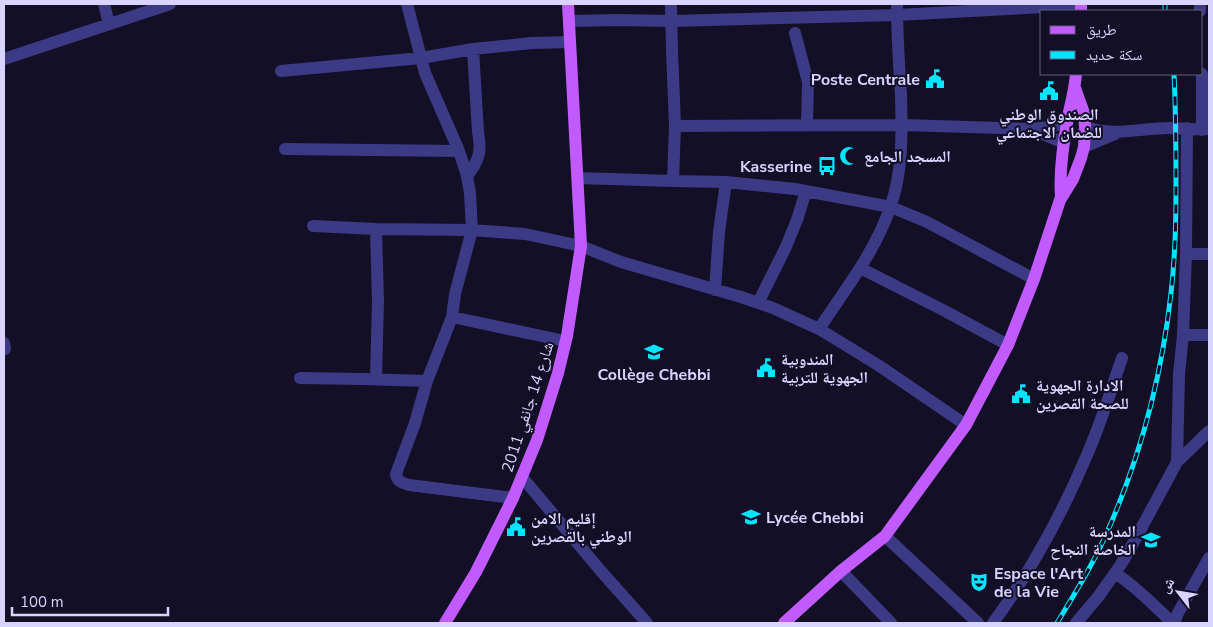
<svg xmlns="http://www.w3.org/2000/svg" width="1213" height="627" viewBox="0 0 1213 627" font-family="'Nunito Sans','Noto Naskh Arabic',sans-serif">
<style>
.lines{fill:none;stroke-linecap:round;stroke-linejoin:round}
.minor{stroke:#3d3a85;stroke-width:12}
.major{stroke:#c25bff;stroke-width:12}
.rail-casing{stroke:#00e5ff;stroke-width:5}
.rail{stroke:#130f26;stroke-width:3;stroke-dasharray:9;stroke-linecap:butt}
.labels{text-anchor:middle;stroke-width:4;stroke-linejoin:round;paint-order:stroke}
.poi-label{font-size:16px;font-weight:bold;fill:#d9d4ff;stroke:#130f26;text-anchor:start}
.street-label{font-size:16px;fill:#d9d4ff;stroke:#130f26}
</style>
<rect width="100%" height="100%" fill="#130f26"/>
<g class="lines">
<path class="minor" d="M104 4 109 24
M407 4 425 73 459 151 467 176 470 193 472 230 455 294 452 317 427 381 415 423 396 474C397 482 403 483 409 485L513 498
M1200 4V11
M569 21 618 20 672 21 897 15 1081 5
M795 33 808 82 807 124
M4 59 170 4
M281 71 421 58 473 49 532 43 570 42
M1202 74V130
M675 126 902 125 1031 129 1049 127 1067 122
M1085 127C1114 137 1141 128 1170 128 1183 128 1196 130 1209 129
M1033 130 1064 143
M1084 147 1115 134
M285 149 459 151
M467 176C479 161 482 151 478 132L473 49
M578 178 673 181 675 126 672 51 671 4
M673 181 726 182 795 189 891 207 927 222 1034 279
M313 226 376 229 472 230 525 234 581 246 621 262 741 297 773 308 819 329 878 365 966 425
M1186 254H1209
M860 268 943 310 1008 345
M715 290 719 232 726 182
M758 303 785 249 797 220 806 191
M452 317 565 341
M819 329C844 291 875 252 890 208 903 172 902 133 901 95 899 65 897 34 897 4
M1183 335 1186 254 1187 128
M4 343 5 349
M300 378 362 379 427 381
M376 379 378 300 376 229
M1177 462 1179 374 1183 335H1209
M522 477 600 570 647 623
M885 536 978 623
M841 571 891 623
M993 623C1031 571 1062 514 1087 455 1101 423 1111 390 1122 358
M1076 623 1098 597 1115 573
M1173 623C1154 606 1137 587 1115 573L1123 561 1136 538 1177 462 1209 431
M1174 623 1178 613 1209 558"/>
<path class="major" d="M1081 11V4
M1061 197C1059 169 1064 139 1069 112 1072 99 1075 87 1076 74
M445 623 476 572 513 498 537 440 548 405 558 373 567 336 581 246 568 4
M784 623 841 571 885 536 966 425 1008 345 1034 279 1060 200 1073 179 1081 158 1084 147 1085 127 1084 113 1075 88"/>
<g class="rail-casing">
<path id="rail" d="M1165 4V11
M1057 623C1075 593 1094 563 1108 530 1141 455 1162 374 1171 293 1175 259 1176 225 1176 191 1176 152 1176 113 1174 74"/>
</g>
<use href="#rail" class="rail"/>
</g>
<defs>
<g id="civic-bare" transform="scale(1.5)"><path d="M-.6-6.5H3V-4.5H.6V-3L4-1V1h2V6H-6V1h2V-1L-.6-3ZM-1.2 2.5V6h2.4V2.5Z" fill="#00e5ff" stroke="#130f26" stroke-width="2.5" paint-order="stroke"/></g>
<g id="mosque-bare" transform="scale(1.5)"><path d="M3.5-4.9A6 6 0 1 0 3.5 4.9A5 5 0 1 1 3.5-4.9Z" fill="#00e5ff" stroke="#130f26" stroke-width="2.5" paint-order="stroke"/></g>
<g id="bus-bare" transform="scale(1.5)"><path d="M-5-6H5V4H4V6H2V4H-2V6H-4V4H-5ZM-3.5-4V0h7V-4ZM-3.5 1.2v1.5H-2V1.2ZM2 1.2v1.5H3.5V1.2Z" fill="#00e5ff" stroke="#130f26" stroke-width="2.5" paint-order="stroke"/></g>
<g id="school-bare" transform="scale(1.5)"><path d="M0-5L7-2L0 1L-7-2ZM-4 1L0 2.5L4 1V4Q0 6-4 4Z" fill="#00e5ff" stroke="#130f26" stroke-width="2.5" paint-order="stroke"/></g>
<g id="theatre-bare" transform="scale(1.5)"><path d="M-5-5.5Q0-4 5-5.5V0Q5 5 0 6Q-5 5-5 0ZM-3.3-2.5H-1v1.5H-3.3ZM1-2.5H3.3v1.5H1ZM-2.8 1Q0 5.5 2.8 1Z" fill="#00e5ff" stroke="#130f26" stroke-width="2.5" paint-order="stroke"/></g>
</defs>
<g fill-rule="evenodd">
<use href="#civic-bare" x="935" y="79"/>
<use href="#civic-bare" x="1049" y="91"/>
<use href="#mosque-bare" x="849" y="156"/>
<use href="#bus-bare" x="827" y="166"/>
<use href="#school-bare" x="654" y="352"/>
<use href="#civic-bare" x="766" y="368"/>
<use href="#civic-bare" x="1021" y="394"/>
<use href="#school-bare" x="751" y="517"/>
<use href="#civic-bare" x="516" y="527"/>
<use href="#school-bare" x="1151" y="540"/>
<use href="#theatre-bare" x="979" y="582"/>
</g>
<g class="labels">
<g class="poi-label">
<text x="920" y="85" text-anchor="end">Poste Centrale</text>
<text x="1049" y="120" text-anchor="middle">الصندوق الوطني<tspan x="1049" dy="18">للضمان الاجتماعي</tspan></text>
<text x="864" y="162">المسجد الجامع</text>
<text x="812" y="172" text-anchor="end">Kasserine</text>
<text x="781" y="365">المندوبية<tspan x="781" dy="18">الجهوية للتربية</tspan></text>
<text x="654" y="380" text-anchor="middle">Collège Chebbi</text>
<text x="1036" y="391">الادارة الجهوية<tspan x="1036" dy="18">للصحة القصرين</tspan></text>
<text x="766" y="523">Lycée Chebbi</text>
<text x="531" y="524">إقليم الامن<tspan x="531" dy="18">الوطني بالقصرين</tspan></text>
<text x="1136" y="537" text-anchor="end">المدرسة<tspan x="1136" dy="18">الخاصة النجاح</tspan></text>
<text x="994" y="579">Espace l'Art<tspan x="994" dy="18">de la Vie</tspan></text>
</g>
<g class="street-label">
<text transform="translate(527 407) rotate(-72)" y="6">شارع 14 جانفي 2011</text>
</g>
</g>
<rect width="1213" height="627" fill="none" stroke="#d9d4ff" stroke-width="10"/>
<rect x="1040" y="10" width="162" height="65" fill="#130f26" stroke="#625e7d"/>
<rect x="1050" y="26" width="25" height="8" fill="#c25bff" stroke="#625e7d"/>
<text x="1086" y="35" font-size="15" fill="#d9d4ff">طريق</text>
<rect x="1050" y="51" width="25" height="8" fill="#00e5ff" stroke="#625e7d"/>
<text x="1086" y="60" font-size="15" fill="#d9d4ff">سكة حديد</text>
<g transform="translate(1178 592) rotate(301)" stroke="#130f26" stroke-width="4" paint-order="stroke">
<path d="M0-4L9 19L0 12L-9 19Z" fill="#d9d4ff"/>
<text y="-8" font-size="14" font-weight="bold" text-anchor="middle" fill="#d9d4ff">ش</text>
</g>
<path d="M12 607v8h156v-8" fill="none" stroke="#d9d4ff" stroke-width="2.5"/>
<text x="20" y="607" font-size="15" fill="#d9d4ff" stroke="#130f26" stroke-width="4" paint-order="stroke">100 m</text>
</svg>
